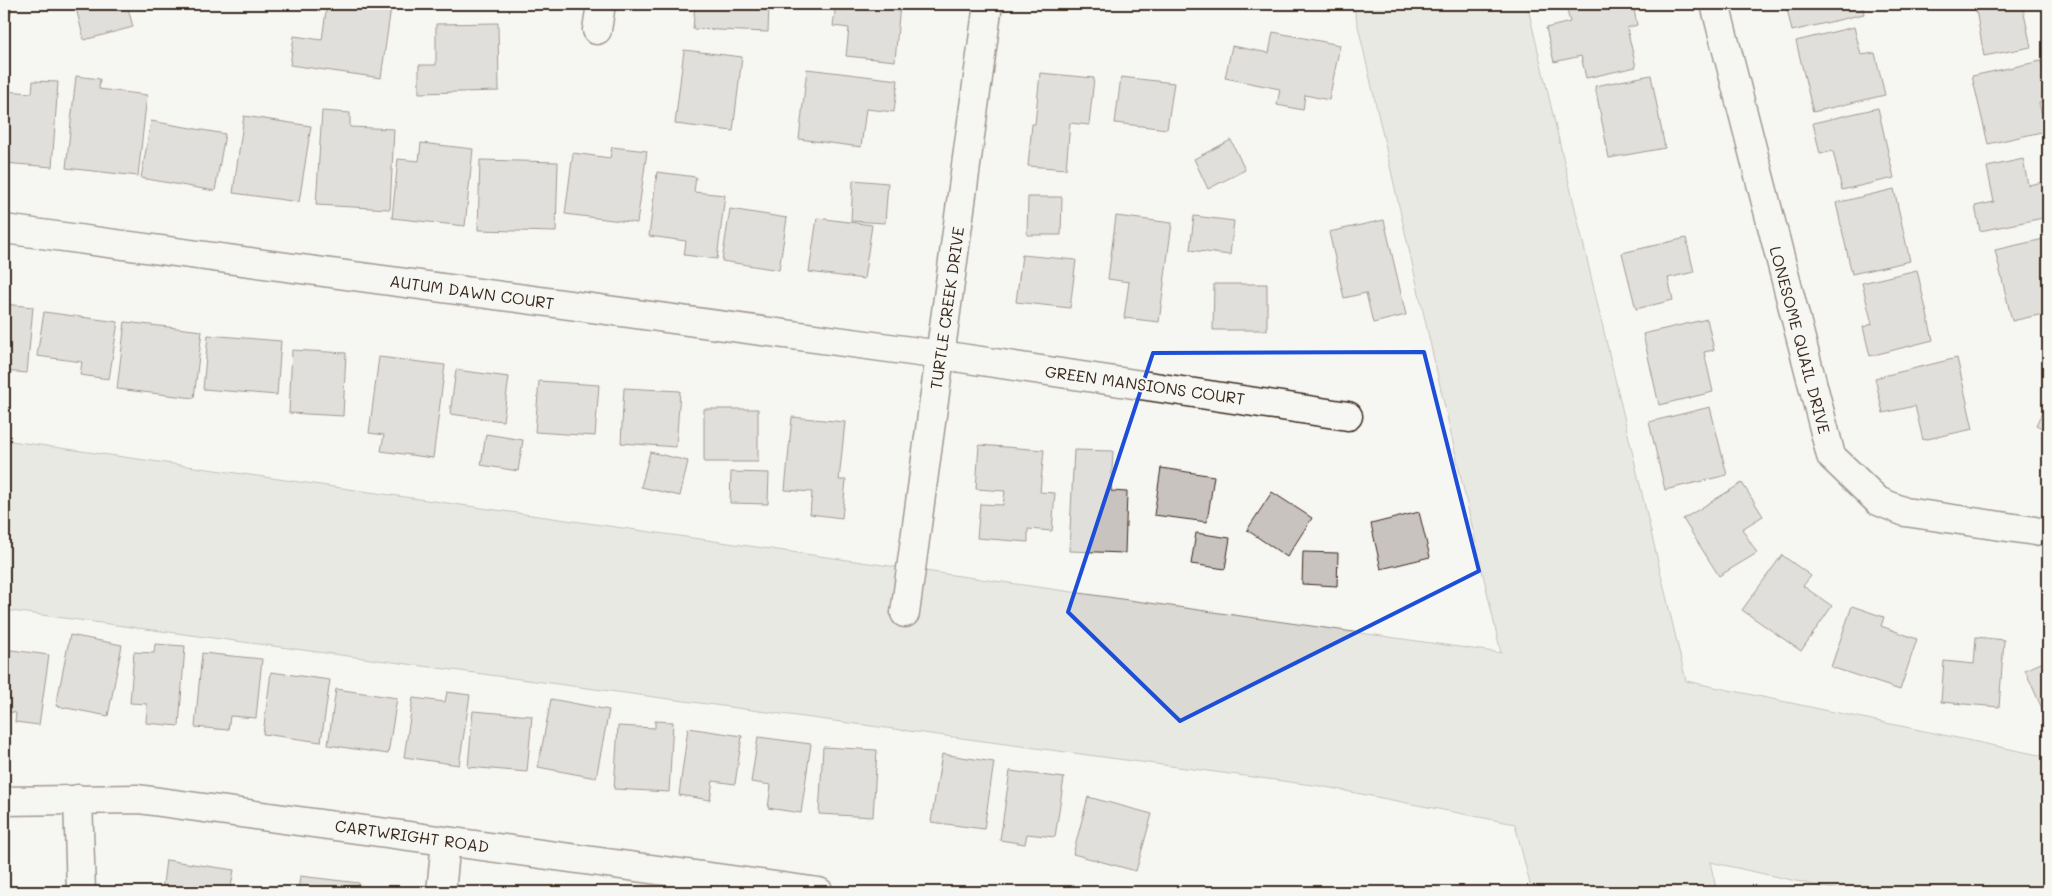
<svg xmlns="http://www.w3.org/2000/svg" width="2052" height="896" viewBox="0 0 2052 896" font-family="Mali,sans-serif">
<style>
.green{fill:#dad9d3;stroke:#8a8278}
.building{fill:#c8c3be;stroke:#3b2a1e}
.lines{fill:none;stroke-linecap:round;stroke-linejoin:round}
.minor-casing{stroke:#3b2a1e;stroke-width:31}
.minor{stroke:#f6f6f2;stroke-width:28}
.marked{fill:none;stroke:#1d4ed8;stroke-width:4;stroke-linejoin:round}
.labels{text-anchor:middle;stroke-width:4;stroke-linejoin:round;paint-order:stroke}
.street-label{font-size:16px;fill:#3b2a1e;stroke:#f6f6f2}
</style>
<rect width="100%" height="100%" fill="#f6f6f2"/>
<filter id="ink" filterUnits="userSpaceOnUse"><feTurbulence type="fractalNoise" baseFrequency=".02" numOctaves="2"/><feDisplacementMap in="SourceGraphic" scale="10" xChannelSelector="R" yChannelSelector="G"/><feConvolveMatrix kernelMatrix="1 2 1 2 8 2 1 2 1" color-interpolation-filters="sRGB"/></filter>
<g filter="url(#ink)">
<path class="green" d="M1353 4H1527L1686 681 2048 757V892H1846L1710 862 1717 892H1532L1515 824 1320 786 4 610V440L1501 653Z"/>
<path class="building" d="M4 4H12L8 31H4Z
M75 4H127L133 27 84 40Z
M327 4H368L391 7 381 78 290 65 294 36 322 40Z
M695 4H769L768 32 693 29Z
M836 4H900L895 61 846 56 849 28 833 26Z
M1582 4H1633L1637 25 1627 28 1636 67 1586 78 1581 56 1554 62 1546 28 1570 22 1566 7Z
M1786 4H1862L1864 14 1792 31Z
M1975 4H2022L2031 47 1984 56Z
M498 23 499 91 419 93V65H436V24Z
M1854 27 1861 55 1875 53 1885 95 1813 112 1796 41Z
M1273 32 1340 45 1329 100 1305 95 1303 110 1277 105 1280 89 1225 78 1232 46 1269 53Z
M684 50 742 57 733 131 675 124Z
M2041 61 2048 93V100L2039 103 2046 131 1988 144 1972 76Z
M807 69 898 80 894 112 866 109 861 147 799 139Z
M1040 73 1094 78 1089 125 1070 123 1066 169 1028 166 1032 124H1035Z
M1651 75 1665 148 1609 158 1595 86Z
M76 76 100 79 99 89 147 95 138 176 66 168Z
M1121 77 1174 83 1167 129 1115 123Z
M33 81 58 82 52 167 4 163V91L32 93Z
M1878 108 1894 178 1842 190 1833 151 1820 154 1813 123Z
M322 111 350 113V127L394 129 390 209 316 205Z
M244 116 311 126 299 202 233 193Z
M151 121 225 134 215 191 141 178Z
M1231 140 1245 170 1208 189 1194 159Z
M421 143 473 149 465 226 392 218 398 159 419 161Z
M612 147 647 151 637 223 565 214 573 153 610 158Z
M2023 159 2028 185 2044 182 2048 201V217L1980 231 1975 206 1994 202 1987 167Z
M480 160 558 162 556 232 478 230Z
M657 172 696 177 694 192 725 195 717 259 684 255 686 241 649 236Z
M853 180 888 183 885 223 851 221Z
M1894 189 1910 261 1852 274 1836 203Z
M1028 197H1062L1061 235H1027Z
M730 209 787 218 779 270 722 261Z
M1116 216 1172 223 1159 322 1124 318 1129 282 1108 279Z
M1194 216 1234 221 1230 255 1190 250Z
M817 218 872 225 864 279 809 272Z
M1384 220 1406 315 1373 323 1366 293 1344 298 1329 232Z
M1686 238 1694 272 1668 278 1673 300 1636 309 1622 253Z
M2048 238V313L2012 321 1995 250Z
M1022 255 1076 260 1070 308 1016 302Z
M1917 270 1933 340 1870 356 1863 327 1872 324 1862 283Z
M1214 284H1267V330H1213Z
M4 304 33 307 27 373 4 371Z
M44 312 118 322 109 379 80 375 82 362 37 356Z
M1707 319 1714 350 1704 352 1713 392 1659 405 1643 334Z
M125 322 202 331 194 398 117 389Z
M208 335 281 341 277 395 203 389Z
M292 350 346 353 343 416 289 413Z
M379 357 445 365 433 458 381 451 384 435 369 433Z
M1957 358 1973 429 1923 440 1915 406 1883 413 1875 378Z
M456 370 509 377 503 421 450 414Z
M539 381 599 385 595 436 535 432Z
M624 388 680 391 676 447 621 443Z
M2048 400V431L2036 425Z
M1710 407 1727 475 1665 490 1649 422Z
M704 409H758V462H704Z
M792 417 845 422 839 480H846L842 518 810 514 812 492 785 490Z
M486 434 523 440 518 471 481 465Z
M979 445 1044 450 1040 492 1055 493 1052 531 1028 529V542L977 538 980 504 1003 505 1005 491 976 489Z
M1074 450 1113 451 1111 491 1127 492 1125 553 1069 551Z
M650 452 688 461 680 496 641 487Z
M1161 468 1214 476 1207 522 1154 515Z
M731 472 769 473 768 504 730 503Z
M1742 483 1763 516 1742 529 1757 553 1719 576 1683 519Z
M1272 492 1312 518 1287 557 1247 530Z
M1419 512 1430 557 1381 569 1371 524Z
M1196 533 1230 538 1225 569 1191 564Z
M1303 552 1338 553 1337 586 1302 584Z
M1782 555 1811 576 1803 586 1832 606 1801 651 1742 610Z
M1852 606 1884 617 1881 626 1917 639 1900 690 1831 667Z
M70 635 122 645 108 716 56 706Z
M1976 637 2004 640 1999 707 1941 702 1944 661 1974 664Z
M155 644 185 646 179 726 146 723 147 704 130 703 134 652 154 653Z
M4 649 49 655 39 725 15 722 16 713 4 711Z
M202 653 262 659 256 718 230 716 228 730 195 727Z
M2048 660V711L2044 713 2025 670Z
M271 672 330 680 321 742 263 734Z
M336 689 397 698 388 754 328 745Z
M447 692 470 695 459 765 404 757 413 698 445 702Z
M551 699 609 710 596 778 538 767Z
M473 711 532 716 527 772 468 767Z
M655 721 673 722 669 792 614 789 618 726 655 728Z
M688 728 742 736 735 784 713 781 710 800 679 795Z
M758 737 811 744 801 813 768 808 771 785 751 782Z
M823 747 877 750 873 817 819 814Z
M942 754 994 762 984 829 931 822Z
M1010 771 1064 778 1055 837 1027 834 1025 844 1000 840Z
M1088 797 1152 814 1136 871 1073 854Z
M166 860 234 870 230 892H162Z
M300 876 359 883 358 892H298Z"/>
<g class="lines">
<g class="minor-casing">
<path id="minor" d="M1715 4 1831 456 1878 501 1905 512 2035 531
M597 30 601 4
M4 229 941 355 1348 416
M905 613 988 4
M78 799 81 892
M4 801 138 799 819 892
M441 892 446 841"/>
</g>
<use href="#minor" class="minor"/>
</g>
</g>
<path d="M0 0H2052V896H0ZM1424 352 1479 571 1180 721 1068 612 1153 353Z" fill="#f6f6f2" fill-opacity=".55" fill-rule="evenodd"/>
<path class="marked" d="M1424 352 1479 571 1180 721 1068 612 1153 353Z"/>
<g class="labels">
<g class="street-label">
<text transform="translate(472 292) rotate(8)" y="6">AUTUM DAWN COURT</text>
<text transform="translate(947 308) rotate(-82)" y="6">TURTLE CREEK DRIVE</text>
<text transform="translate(1800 340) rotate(75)" y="6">LONESOME QUAIL DRIVE</text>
<text transform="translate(1145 385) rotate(8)" y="6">GREEN MANSIONS COURT</text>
<text transform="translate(412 836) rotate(8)" y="6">CARTWRIGHT ROAD</text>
</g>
</g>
<rect width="2052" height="896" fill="none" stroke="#f6f6f2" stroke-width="20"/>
<rect x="10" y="10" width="2032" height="876" fill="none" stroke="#3b2a1e" stroke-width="2" filter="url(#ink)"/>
</svg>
